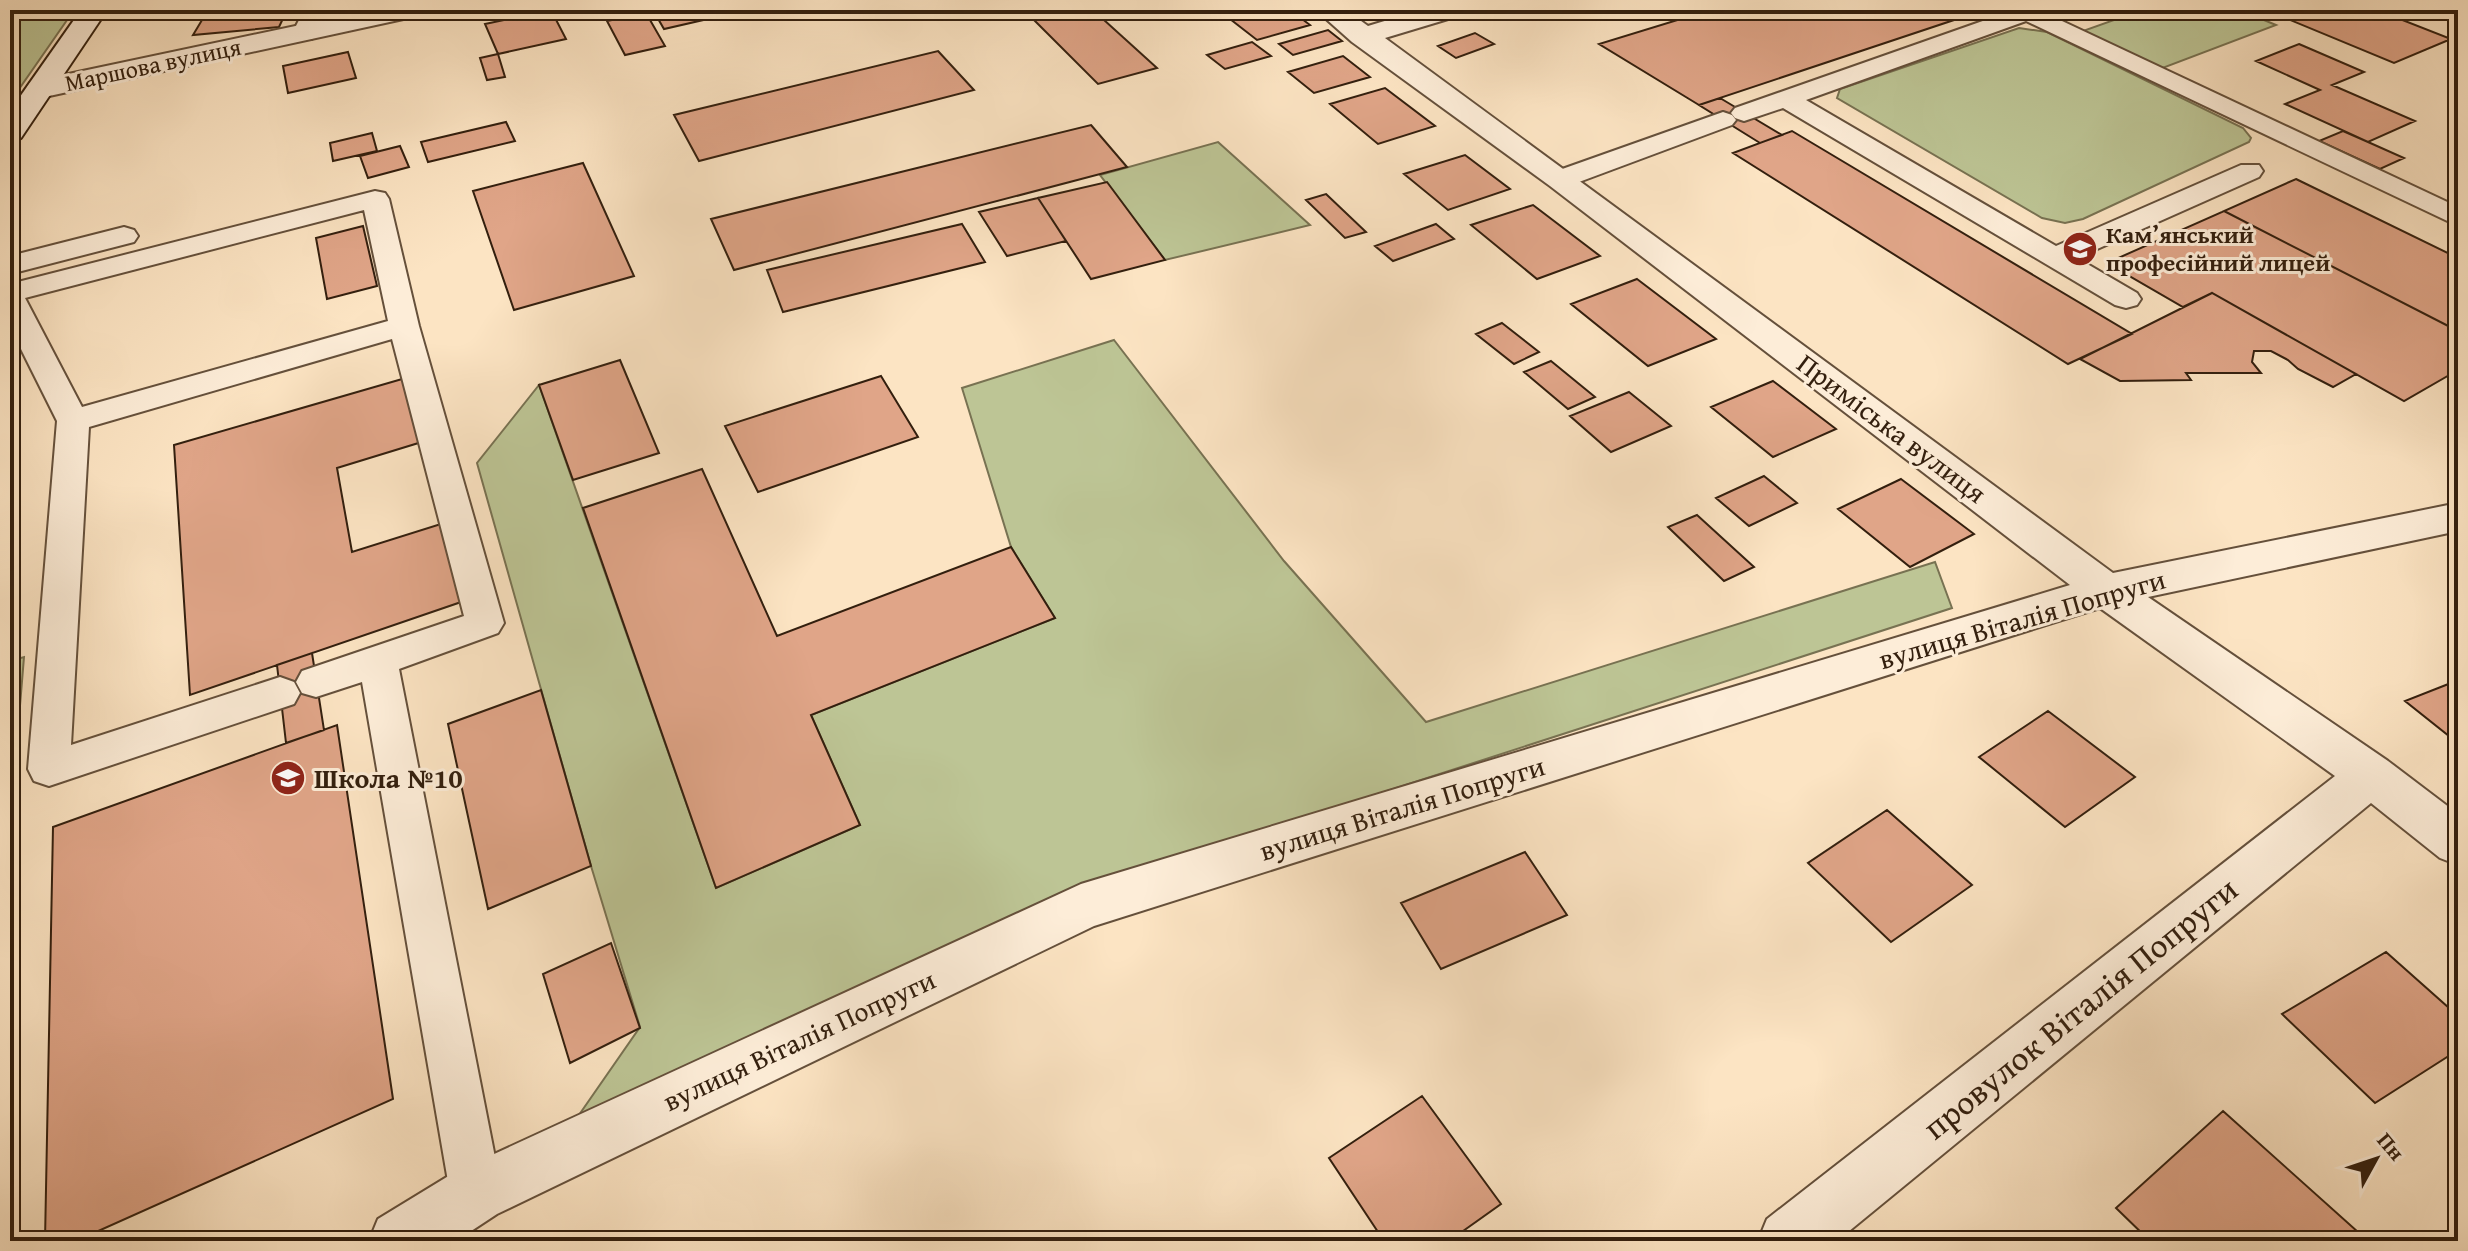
<svg xmlns="http://www.w3.org/2000/svg" width="2468" height="1251" viewBox="0 0 2468 1251" font-family="'Gentium Book Plus',serif">
<style>
.green{fill:#bdc595;stroke:#787252;stroke-width:2}
.building{fill:#e0a588;stroke:#331f0e;stroke-width:2}
.lines{fill:none;stroke-linecap:round;stroke-linejoin:round}
.service-casing{stroke:#65503b;stroke-width:4}
.minor-casing{stroke:#65503b;stroke-width:4}
.secondary-casing{stroke:#331f0e;stroke-width:4}
.service{fill:#fdedd8;fill-rule:evenodd}
.minor{fill:#fdedd8;fill-rule:evenodd}
.secondary{fill:#fdedd8;fill-rule:evenodd}
.labels{text-anchor:middle;stroke-width:6;stroke-linejoin:round;paint-order:stroke}
.far-street-label{font-size:24px;fill:#331f0e;stroke:#fdedd8}
.far-poi-label{font-size:24px;font-weight:bold;fill:#331f0e;stroke:#fdedd8;text-anchor:start}
.street-label{font-size:28px;fill:#331f0e;stroke:#fdedd8}
.poi-label{font-size:28px;font-weight:bold;fill:#331f0e;stroke:#fdedd8;text-anchor:start}
.near-street-label{font-size:34px;fill:#331f0e;stroke:#fdedd8}
</style>
<rect width="100%" height="100%" fill="#fce4c3"/>
<filter id="stains"><feTurbulence type="fractalNoise" baseFrequency=".0025" numOctaves="4"/><feColorMatrix values="0 0 0 0 .2 0 0 0 0 .09 0 0 0 0 .02 0 0 0 .5 -.17"/></filter>
<radialGradient id="worn" r=".72"><stop offset=".6" stop-color="#630" stop-opacity="0"/><stop offset="1" stop-color="#630" stop-opacity=".3"/></radialGradient>
<path class="green" d="M10 10H74L10 102Z
M2142 10H2240L2276 25 2160 69 2080 32Z
M2019 28 2047 32 2243 128 2251 138 2249 142 2083 219 2065 223 2042 218 1837 98 1840 89Z
M1218 142 1310 225 1165 260 1100 175Z
M1114 340 1284 561 1426 722 1935 562 1952 608 1066 895 572 1125 640 1027 591 866 477 463 539 385 716 888 860 825 811 715 1055 618 1011 547 962 388Z
M24 657 11 815H10V661Z"/>
<path class="building" d="M208 10H287L279 27 193 35Z
M551 10 566 39 498 54 485 24Z
M653 10H747L664 29Z
M1066 10H1093L1157 68 1098 84 1032 18Z
M1180 10H1220L1191 18Z
M1266 10H1290L1310 25 1257 40 1230 19Z
M1710 10H1948L1963 17 1699 105 1599 44Z
M2266 10H2377L2451 39 2394 63Z
M646 13 665 46 625 55 607 21Z
M1328 30 1342 41 1293 55 1279 44Z
M1475 33 1494 44 1456 58 1438 46Z
M1252 42 1271 56 1225 69 1207 55Z
M2299 44 2364 72 2332 85 2415 121 2368 142 2285 104 2320 90 2256 61Z
M938 51 974 90 699 161 674 115Z
M348 52 356 78 288 93 283 66Z
M498 54 505 77 487 80 480 58Z
M1343 56 1370 77 1314 93 1288 72Z
M1385 88 1435 126 1378 144 1330 104Z
M1720 98 1782 135 1760 143 1699 105Z
M506 122 515 141 428 162 421 142Z
M1091 125 1127 167 734 270 711 219Z
M1792 131 2132 334 2068 364 1733 153Z
M2343 131 2368 142 2404 158 2380 169 2319 141Z
M372 133 377 151 333 161 330 143Z
M400 146 409 167 368 178 360 156Z
M1465 155 1510 189 1448 210 1404 174Z
M583 163 634 276 514 310 473 191Z
M2296 179 2458 258V331L2224 211Z
M1107 182 1165 260 1091 279 1038 198Z
M1326 194 1366 232 1345 238 1306 200Z
M1038 198 1066 241 1007 256 979 212Z
M1533 205 1600 256 1537 279 1471 225Z
M2224 211 2458 331V370L2404 401 2212 293 2183 307 2107 263Z
M962 224 985 262 783 312 767 270Z
M1436 224 1454 239 1393 261 1375 246Z
M363 226 377 286 327 299 316 238Z
M1637 279 1716 339 1648 366 1571 304Z
M2212 293 2356 374 2333 387 2298 369 2288 360 2271 351H2254L2252 362 2261 373H2186L2191 380 2120 381 2080 359Z
M1502 323 1539 352 1514 364 1476 334Z
M620 360 659 453 573 480 539 385Z
M1551 361 1595 397 1568 409 1524 372Z
M881 376 918 437 758 492 725 426Z
M409 377 425 441 337 468 352 552 444 523 464 601 190 695 174 445Z
M1773 381 1836 429 1773 457 1711 407Z
M1629 392 1671 426 1611 452 1570 416Z
M702 469 777 636 1011 547 1055 618 811 715 860 825 716 888 583 508Z
M1764 476 1797 503 1749 526 1716 498Z
M1901 479 1974 534 1910 567 1838 509Z
M1697 515 1754 567 1724 581 1668 527Z
M312 653 324 730 286 743 277 665Z
M2451 683 2458 689V738L2454 740 2405 701Z
M541 690 591 866 488 909 448 724Z
M2048 711 2135 777 2065 827 1979 757Z
M337 725 393 1099 76 1241H45L53 827Z
M1887 810 1972 885 1891 942 1808 863Z
M1525 852 1567 915 1441 969 1401 903Z
M611 943 640 1028 570 1063 543 974Z
M2386 952 2458 1016V1050L2375 1103 2282 1014Z
M1422 1096 1501 1204 1449 1241H1384L1329 1158Z
M2223 1111 2368 1241H2150L2116 1208Z"/>
<g class="lines">
<g class="service-casing">
<path id="service" d="M304 10H326L312 39H296L292 34Z
M2014 10H2047L2045 13 2458 207V226L2026 21 1806 100 2056 246 2241 165H2259L2263 171 2259 177 2077 258 2137 293 2141 299 2137 305 2126 308 2115 305 1783 108 1744 121 1735 118 1731 113 1735 108Z
M1723 112 1732 115 1736 120 1732 125 1571 185H1551L1548 179 1551 173Z
M375 191 385 193 389 199 419 326 504 623 498 633 399 669 502 1193 494 1211 476 1219 458 1211 450 1193 362 682 316 697 302 693 296 682 302 671 464 616 392 339 89 427 71 745 280 677 294 682 300 693 294 704 49 786 34 781 28 769 57 421 10 327V284ZM364 210 388 321 82 407 25 298Z
M124 227 134 230 138 236 134 242 10 274V256Z"/>
</g>
<g class="minor-casing">
<path id="minor" d="M371 10H421L417 16 408 18 40 98 30 95 26 89 30 83 40 80Z
M1316 10H1346L1368 26 1421 10H1462L1458 16 1385 38 2113 573 2458 503V531L2148 597 2388 761 2458 814V865L2440 858 2371 803 1837 1241H1758L1767 1219 2335 776 2100 608 1094 926 497 1214 456 1241H369L378 1219 455 1172 1081 884 2070 585 1550 186 1352 42Z"/>
</g>
<g class="secondary-casing">
<path id="secondary" d="M81 10H107L21 138 10 141V111Z"/>
</g>
<use href="#service" class="service"/>
<use href="#minor" class="minor"/>
<use href="#secondary" class="secondary"/>
</g>
<defs>
<g id="university-disc" transform="scale(1.8)"><circle r="9.5" fill="#8f2418" stroke="#fdedd8"/><path d="M0-5L7-2L0 1L-7-2ZM-4 1L0 2.5L4 1V4Q0 6-4 4Z" fill="#fff"/></g>
<g id="school-disc" transform="scale(1.8)"><circle r="9.5" fill="#8f2418" stroke="#fdedd8"/><path d="M0-5L7-2L0 1L-7-2ZM-4 1L0 2.5L4 1V4Q0 6-4 4Z" fill="#fff"/></g>
</defs>
<g fill-rule="evenodd">
<use href="#university-disc" x="2080" y="249"/>
<use href="#school-disc" x="288" y="778"/>
</g>
<g class="labels">
<g class="far-street-label">
<text transform="translate(153 65) rotate(-12)" y="8">Маршова вулиця</text>
</g>
<g class="far-poi-label">
<text x="2106" y="243">Кам’янський<tspan x="2106" dy="28">професійний лицей</tspan></text>
</g>
<g class="street-label">
<text transform="translate(1892 428) rotate(37)" y="10">Приміська вулиця</text>
<text transform="translate(2022 619) rotate(-16)" y="10">вулиця Віталія Попруги</text>
<text transform="translate(1402 808) rotate(-17)" y="10">вулиця Віталія Попруги</text>
<text transform="translate(799 1040) rotate(-25)" y="10">вулиця Віталія Попруги</text>
</g>
<g class="poi-label">
<text x="314" y="788">Школа №10</text>
</g>
<g class="near-street-label">
<text transform="translate(2080 1008) rotate(-39)" y="12">провулок Віталія Попруги</text>
</g>
</g>
<rect width="2468" height="1251" fill="none" stroke="#fce4c3" stroke-width="40"/>
<rect x="12" y="12" width="2444" height="1227" fill="none" stroke="#331f0e" stroke-width="4"/>
<rect x="20" y="20" width="2428" height="1211" fill="none" stroke="#331f0e" stroke-width="2"/>
<g transform="translate(2376 1159) rotate(50)" stroke="#fdedd8" stroke-width="6" paint-order="stroke">
<path d="M0-6L14 30L0 20L-14 30Z" fill="#331f0e"/>
<text y="-12" font-size="22" font-weight="bold" text-anchor="middle" fill="#331f0e">Пн</text>
</g>
<rect width="100%" height="100%" filter="url(#stains)"/>
<rect width="100%" height="100%" fill="url(#worn)"/>
</svg>
